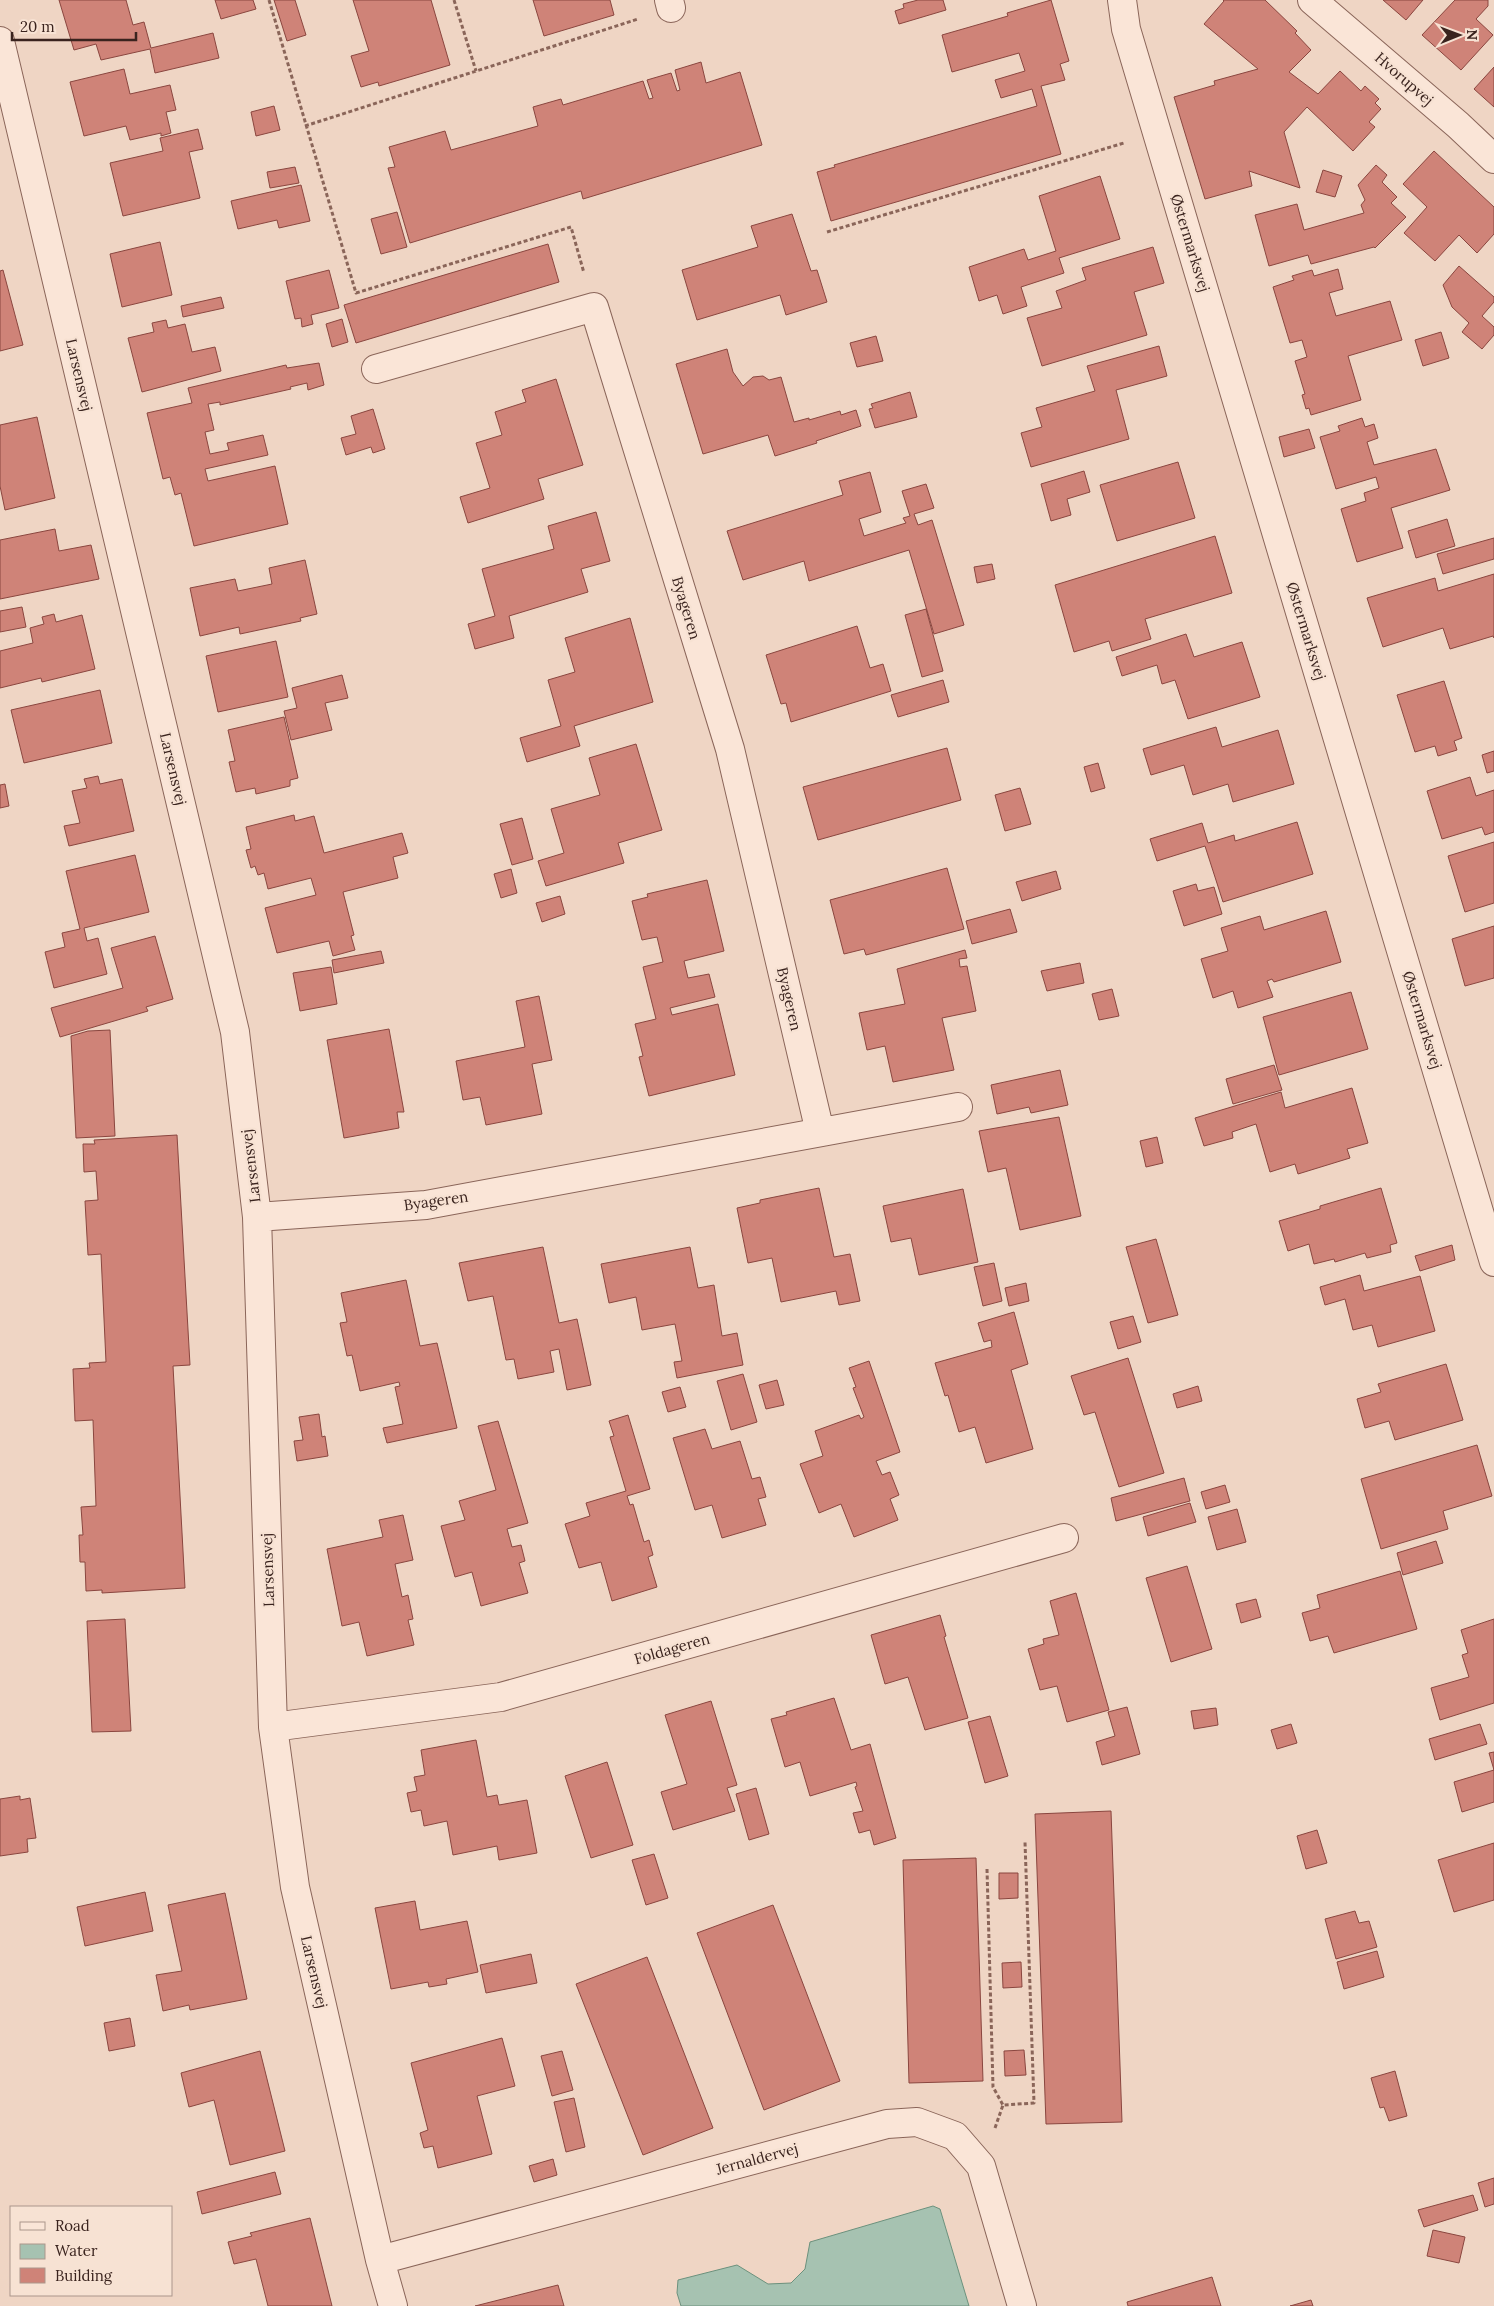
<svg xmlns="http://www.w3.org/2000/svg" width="1494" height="2306" viewBox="0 0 1494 2306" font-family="Lora,serif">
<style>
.water{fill:#a6c2b1;stroke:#6c917d}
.building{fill:#cf8378;stroke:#8a463f}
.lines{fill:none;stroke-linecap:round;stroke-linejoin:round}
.minor-casing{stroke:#8a6559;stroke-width:30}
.path{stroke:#8a6559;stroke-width:3;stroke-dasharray:4 2.5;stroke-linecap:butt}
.minor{stroke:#fae5d7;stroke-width:28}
.labels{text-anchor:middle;stroke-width:4.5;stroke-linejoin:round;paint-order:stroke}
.street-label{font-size:15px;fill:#3a231e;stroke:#f7e2d3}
</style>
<rect width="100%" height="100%" fill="#efd5c4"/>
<path class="water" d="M933 2206 940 2209 969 2306H681L677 2293 678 2280 737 2265 768 2284 791 2283 805 2269 810 2242Z"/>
<path class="building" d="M59 0H126L133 25 144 22 151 48 213 33 219 58 155 73 150 49 101 60 96 44 74 50Z
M215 0H253L256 9 221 19Z
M274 0H295L306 35 287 41Z
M353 0H431L450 65 379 86 378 82 361 87 351 56 369 51Z
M533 0H610L614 15 544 36Z
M918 0H943L946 10 899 24 895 11 904 8 903 4Z
M1051 0 1069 61 1060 64 1065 80 1041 86 1061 154 831 221 817 172 835 167 834 165 1037 106 1032 89 1001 98 995 80 1025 71 1019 53 952 72 942 35 1008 16 1007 13Z
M1223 0H1265L1297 31 1295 33 1311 50 1289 72 1318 94 1340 71 1361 91 1365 86 1379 99 1375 103 1381 109 1369 122 1375 127 1353 151 1307 107 1284 132 1300 188 1249 171 1252 186 1205 199 1174 97 1215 85 1214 81 1258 69 1204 24 1224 1Z
M1383 0H1423L1406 20Z
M1455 0H1488V6L1476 19 1493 35 1461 70 1422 35Z
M701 62 706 83 740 72 762 145 583 199 581 191 410 243 388 168 395 167 389 147 445 131 451 150 538 126 533 107 561 99 563 105 643 81 649 99 653 98 647 80 671 73 677 91 680 90 675 70Z
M1494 67V107L1474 89Z
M124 69 130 94 170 85 176 110 166 112 171 133 161 136V133L130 140 126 126 84 136 70 82Z
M274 106 280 130 256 136 251 112Z
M198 129 203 149 189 152 200 198 123 216 110 163 163 151 160 138Z
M1434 151 1494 207V234L1477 253 1459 235 1435 261 1404 233 1427 207 1403 184Z
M1376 165 1387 175 1382 182 1397 197 1391 203 1406 217 1375 248 1374 247 1311 264 1308 255 1269 266 1255 215 1297 204 1304 230 1364 213 1361 205 1365 200 1358 185Z
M295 167 299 183 270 188 267 172Z
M1323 170 1342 176 1335 197 1316 192Z
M1100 176 1120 239 1059 258 1064 273 1021 287 1027 306 1003 314 997 295 979 301 969 267 1024 249 1028 260 1056 251 1039 196Z
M301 185 310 221 279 228 277 220 238 229 231 201Z
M397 212 407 247 381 254 371 219Z
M792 214 811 271 817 270 827 302 786 315 780 295 697 320 682 270 758 247 751 226Z
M160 242 172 295 122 307 110 254Z
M548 244 559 282 356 343 344 305Z
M1153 247 1164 283 1134 292 1147 335 1042 366 1027 318 1062 308 1056 291 1086 280 1082 268Z
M1459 266 1494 297V302L1482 316 1494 327V335L1482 349 1462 332 1469 323 1452 307 1443 285Z
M1338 269 1343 289 1329 293 1336 316 1390 301 1402 340 1348 356 1361 400 1311 415 1309 408 1306 409 1302 395 1305 394 1295 361 1307 357 1302 340 1290 343 1273 287 1294 280 1292 276 1312 270 1314 276Z
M3 270 23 345 0 351V271Z
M329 270 339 308 311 315 313 324 302 327 301 318 295 319 286 281Z
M221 297 224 308 183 317 181 306Z
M342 319 348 342 332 347 326 324Z
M166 320 168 328 185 324 192 352 215 347 221 371 142 392 128 338 154 332 152 323Z
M1441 332 1449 358 1423 366 1415 340Z
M876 336 883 361 857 367 850 343Z
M1159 346 1167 376 1116 390 1129 439 1031 467 1021 433 1042 427 1036 408 1095 391 1087 366Z
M727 349 733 372 743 386 753 377 763 376 769 380 781 377 794 422 809 418V420L840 411 841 415 856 410 861 426 816 441 817 443 775 456 768 435 703 454 676 364Z
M319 363 324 385 308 390 307 383 290 387 291 389 220 405V402L208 404 214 430 205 432 210 454 229 450 227 443 263 435 268 455 205 469 208 481 275 466 288 524 194 546 181 493 175 495 170 477 163 479 147 413 192 403 188 388 286 365 287 368Z
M556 379 583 465 538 479 544 499 468 523 460 497 490 488 476 443 502 435 495 412 526 402 522 390Z
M910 392 917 417 875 428 869 409 873 408 871 404Z
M373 409 385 449 373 453 371 447 346 455 341 438 356 434 351 416Z
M37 417 55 498 5 510 0 486V425Z
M1362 418 1365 427 1374 424 1378 438 1367 442 1374 465 1436 449 1450 490 1391 508 1403 548 1357 562 1341 509 1366 501 1364 493 1379 488 1376 477 1336 489 1320 437 1340 431 1338 426Z
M1309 429 1315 448 1284 457 1279 437Z
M1178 462 1195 518 1117 541 1100 485Z
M1084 471 1090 492 1067 499 1071 515 1051 521 1041 484Z
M870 472 881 512 859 519 864 536 906 523 903 518 910 516 902 491 926 484 934 508 914 514 918 525 932 520 964 625 934 634 909 550 809 581 804 561 743 580 727 531 843 495 839 481Z
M596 512 610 561 581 569 588 592 509 616 514 638 475 649 468 624 495 616 482 569 554 549 548 526Z
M1447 519 1455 546 1416 558 1408 531Z
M55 529 59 551 91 545 99 579 0 599V540Z
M1215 536 1232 593 1145 619 1151 639 1112 651 1109 641 1074 652 1055 585Z
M1494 538V559L1443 574 1437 554Z
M305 560 317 614 300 618 301 621 240 634 239 627 200 636 190 588 235 579 238 591 272 584 269 568Z
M992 564 995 579 977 583 974 567Z
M1494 574V638L1493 636 1450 649 1443 628 1383 647 1367 598 1435 578 1438 591Z
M22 607 26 627 0 632V611Z
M926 609 943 671 922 677 905 615Z
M54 614 56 622 82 615 95 669 42 682 41 678 0 688V651L33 643 30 628 44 624 42 617Z
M630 618 653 702 574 726 580 746 527 762 520 738 561 726 548 680 575 672 565 638Z
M857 626 870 668 883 664 891 691 791 722 786 703 781 704 766 655Z
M1186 634 1194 657 1242 642 1260 697 1188 719 1175 680 1162 684 1157 665 1122 676 1116 657Z
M276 641 288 697 218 712 206 656Z
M342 675 348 698 325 703 332 730 291 740 284 711 297 708 292 688Z
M943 680 949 702 898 717 891 695Z
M1444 681 1462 738 1454 741 1457 750 1438 756 1435 746 1415 752 1397 695Z
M100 690 112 743 24 763 11 710Z
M284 717 298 778 290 780V786L256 794 255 788 236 792 229 762 235 761 228 730Z
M1216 727 1222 747 1278 730 1294 784 1233 802 1228 784 1193 795 1184 765 1151 775 1143 749Z
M636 744 662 830 618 843 624 863 546 886 538 861 564 853 551 809 600 795 589 758Z
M947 748 961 800 818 840 803 787Z
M1494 751V771L1487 773 1482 755Z
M1098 763 1105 788 1091 792 1084 767Z
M98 776 100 784 122 779 134 831 69 846 64 826 80 823 72 791 87 788 84 779Z
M1470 777 1476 796 1494 790V832L1485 835 1482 827 1442 839 1427 791Z
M5 784 9 806 0 808V785Z
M1020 788 1031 824 1005 831 995 795Z
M294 815 295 821 314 816 324 853 402 833 408 853 393 857 398 878 343 892 354 935 351 936 355 950 333 956 329 941 277 953 265 908 316 895 311 878 268 889 264 873 258 875 255 866 251 868 246 850 251 849 246 827Z
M522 818 533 859 512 865 500 824Z
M1297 822 1313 874 1223 902 1205 846 1157 861 1150 839 1202 823 1208 843 1234 835 1235 841Z
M1494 842V903L1465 912 1448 856Z
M135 855 149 912 84 928 87 941 98 938 107 974 54 988 45 952 65 947 62 933 80 929 66 871Z
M947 868 964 929 866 955 864 949 844 954 830 900Z
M511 869 517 893 501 898 494 874Z
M1056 871 1061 889 1022 901 1016 882Z
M707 880 724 951 684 961 688 978 709 974 715 997 670 1008 672 1015 718 1004 735 1075 649 1096 639 1057 643 1056 635 1024 656 1019 643 967 663 962 657 937 642 940 632 901 648 897 647 894Z
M1196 884 1198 891 1214 887 1222 914 1184 926 1173 891Z
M560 896 565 914 542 922 536 903Z
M1010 909 1017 932 972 944 966 921Z
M1326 911 1341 962 1274 982 1272 979 1267 981 1273 997 1238 1008 1233 991 1213 998 1201 959 1228 951 1221 928 1260 916 1264 930Z
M1494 926V978L1465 986 1452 939Z
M155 936 173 999 146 1007 148 1011 60 1037 51 1008 123 988 111 948Z
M965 950 967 958 959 959 960 967 967 966 976 1011 942 1018 954 1070 893 1082 885 1046 867 1050 859 1013 905 1004 897 969Z
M381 951 384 963 334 973 332 960Z
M1080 963 1084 983 1047 991 1041 971Z
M331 967 337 1004 300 1011 293 973Z
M1112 989 1119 1016 1099 1020 1092 994Z
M1351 992 1368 1049 1279 1075 1263 1017Z
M539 996 552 1060 532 1064 542 1114 486 1125 480 1097 463 1100 456 1061 525 1047 516 1001Z
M389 1029 404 1112H397L399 1128 344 1138 327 1040Z
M110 1030 115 1136 76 1138 71 1036 88 1031Z
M1274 1065 1282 1090 1233 1104 1226 1079Z
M1060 1070 1068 1105 1031 1113 1029 1107 997 1114 991 1085Z
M1352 1088 1368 1143 1347 1149 1350 1158 1298 1174 1295 1164 1270 1172 1256 1124 1232 1132 1233 1138 1204 1146 1195 1118 1281 1092 1285 1108Z
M1059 1117 1081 1216 1020 1230 1006 1168 988 1172 979 1131Z
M177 1135 190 1365 173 1366 185 1588 102 1593V1590L86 1591 85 1562H80L79 1535H83L81 1507 96 1506 93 1420 75 1421 73 1369 90 1368 89 1363 106 1362 101 1254 88 1255 85 1201 98 1200 96 1171 84 1172 83 1144H95L94 1140Z
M1157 1137 1163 1163 1146 1167 1140 1141Z
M819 1188 834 1257 850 1254 860 1301 839 1305 836 1291 781 1302 772 1258 748 1263 737 1208 760 1203V1200Z
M1381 1188 1397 1243 1390 1245 1391 1252 1367 1258 1365 1253 1335 1262 1334 1259 1314 1264 1309 1244 1288 1251 1279 1221 1320 1209V1206Z
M963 1189 978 1262 919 1275 911 1238 891 1242 883 1206Z
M1156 1239 1178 1315 1148 1323 1126 1247Z
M1452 1245 1455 1260 1420 1271 1415 1256Z
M543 1247 559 1323 577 1319 591 1385 567 1390 559 1349 550 1351 554 1372 518 1379 514 1359 506 1360 493 1296 468 1301 459 1263Z
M690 1247 698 1288 714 1285 722 1336 737 1333 743 1365 677 1378 674 1362 682 1361 675 1324 642 1330 636 1297 609 1303 601 1264Z
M994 1263 1002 1301 983 1306 974 1267Z
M1360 1275 1364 1291 1420 1276 1435 1331 1378 1347 1372 1325 1353 1330 1345 1299 1325 1305 1320 1287Z
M406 1280 420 1346 437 1343 457 1428 387 1443 383 1428 403 1424 395 1387 400 1386 399 1382 360 1391 352 1355 347 1356 340 1323 347 1322 341 1293Z
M1026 1283 1029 1301 1009 1306 1005 1288Z
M1014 1312 1028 1364 1011 1370 1033 1449 986 1463 975 1427 959 1432 948 1395 945 1396 935 1363 992 1347 991 1340 984 1342 978 1323Z
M1133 1316 1141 1342 1118 1349 1110 1322Z
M1128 1358 1164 1473 1119 1487 1095 1412 1084 1415 1071 1376Z
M869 1361 900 1452 876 1461 882 1475 890 1472 899 1495 890 1499 898 1520 854 1537 841 1504 819 1513 800 1464 823 1456 815 1431 859 1415 861 1419 864 1417 853 1388 856 1387 849 1368Z
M1446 1364 1463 1420 1395 1440 1389 1421 1365 1428 1357 1399 1381 1392 1378 1384Z
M743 1374 757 1422 731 1430 717 1381Z
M777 1380 784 1405 766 1409 759 1385Z
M1198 1386 1202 1401 1177 1408 1173 1394Z
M680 1387 686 1407 668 1412 662 1392Z
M319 1414 322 1437 325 1436 328 1456 297 1461 294 1441 303 1440 299 1417Z
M628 1415 650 1489 627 1496 630 1505 633 1504 644 1542 649 1540 653 1555 648 1557 657 1587 612 1601 601 1562 579 1568 565 1524 590 1516 586 1503 626 1491 610 1437 614 1436 609 1421Z
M498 1421 528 1523 507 1529 512 1547 521 1545 525 1561 519 1563 528 1593 481 1606 472 1572 455 1577 441 1526 465 1520 459 1501 496 1490 478 1426Z
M705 1429 712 1449 740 1441 752 1479 760 1477 766 1497 758 1499 766 1525 722 1538 712 1505 695 1510 673 1438Z
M1477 1445 1492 1496 1443 1511 1448 1529 1381 1549 1361 1479Z
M1184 1478 1190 1501 1116 1521 1111 1498Z
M1225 1485 1230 1502 1206 1509 1201 1492Z
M1190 1503 1196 1522 1148 1536 1143 1517Z
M1237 1509 1246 1542 1217 1550 1208 1517Z
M403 1515 413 1560 395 1564 402 1597 408 1595 413 1619 408 1620 414 1645 367 1656 359 1622 342 1626 327 1549 383 1537 379 1520Z
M1436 1541 1443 1563 1403 1575 1397 1553Z
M1187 1566 1212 1649 1171 1662 1146 1578Z
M1400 1571 1417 1629 1334 1653 1328 1636 1310 1641 1302 1613 1320 1608 1317 1595Z
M1076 1593 1109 1710 1067 1722 1057 1686 1040 1690 1028 1649 1044 1644 1043 1639 1059 1635 1050 1601Z
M1256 1599 1261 1617 1241 1623 1236 1604Z
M940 1615 946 1636 944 1637 968 1718 925 1730 908 1677 885 1684 871 1635Z
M125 1619 131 1731 92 1732 87 1621Z
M1494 1619V1703L1440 1720 1431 1688 1469 1677 1462 1655 1468 1653 1461 1630Z
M834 1698 851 1750 870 1744 896 1838 874 1845 870 1830 859 1833 853 1813 863 1811 855 1787 857 1786 856 1782 810 1796 800 1762 785 1767 771 1719 787 1715 786 1712Z
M711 1701 737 1785 727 1788 735 1811 673 1830 661 1792 687 1784 665 1715Z
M1127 1707 1140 1754 1102 1765 1096 1742 1115 1736 1108 1712Z
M1216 1708 1218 1725 1194 1729 1191 1711Z
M990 1716 1008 1776 985 1783 968 1722Z
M1291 1724 1297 1743 1277 1749 1271 1730Z
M1480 1724 1487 1744 1435 1760 1429 1739Z
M476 1740 487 1797 497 1795 499 1805 527 1800 537 1853 499 1860 497 1846 453 1855 447 1821 424 1826 421 1810 411 1812 407 1793 417 1791 414 1777 425 1775 421 1750Z
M1494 1752V1802L1462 1812 1454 1782 1494 1770 1489 1753Z
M607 1762 633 1845 591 1858 565 1776Z
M756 1788 769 1834 749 1840 736 1794Z
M20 1796V1800L30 1798 36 1838 27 1839 28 1852 0 1856V1799Z
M1111 1811 1122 2122 1046 2124 1035 1814Z
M1317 1830 1327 1863 1306 1869 1297 1836Z
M1494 1843V1900L1454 1912 1438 1860Z
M654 1854 668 1898 646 1905 632 1860Z
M976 1858 983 2081 909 2083 903 1860Z
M999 1873H1018V1898L999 1899Z
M145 1892 153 1931 85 1946 77 1907Z
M225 1893 247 1999 190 2010 189 2005 163 2011 156 1975 182 1971 168 1905Z
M415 1901 420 1930 467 1921 478 1972 446 1979 447 1984 429 1987 428 1982 391 1989 375 1908Z
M773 1905 840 2081 764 2110 697 1933Z
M1355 1911 1359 1923 1369 1921 1377 1947 1336 1959 1325 1919Z
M1377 1951 1384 1977 1344 1989 1337 1962Z
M531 1954 537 1983 486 1993 480 1965Z
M647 1957 713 2128 643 2155 576 1984Z
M1021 1962 1022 1987 1003 1988 1002 1963Z
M130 2018 135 2046 109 2051 104 2023Z
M502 2038 515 2086 477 2096 492 2154 438 2168 433 2146 424 2148 420 2133 428 2130 411 2063Z
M1024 2050 1026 2075 1005 2076 1004 2051Z
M260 2051 285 2151 230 2165 214 2100 189 2107 181 2073Z
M562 2051 573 2090 552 2096 541 2056Z
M1395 2071 1407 2116 1389 2121 1384 2107 1380 2108 1371 2078Z
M574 2098 585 2147 566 2152 554 2102Z
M553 2159 557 2175 534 2182 529 2166Z
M275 2172 281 2194 202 2214 197 2192Z
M1494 2178V2204L1485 2207 1478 2183Z
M1473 2195 1478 2210 1424 2227 1418 2210Z
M310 2218 332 2306H268L256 2259 234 2264 228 2242 252 2236 250 2233Z
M1433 2230 1465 2237 1459 2263 1427 2256Z
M1212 2277 1221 2306H1128L1127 2302Z
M558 2285 564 2306H475Z
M1311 2300 1313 2306H1290Z"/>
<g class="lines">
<g class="minor-casing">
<path id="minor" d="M669 0 671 8
M1122 0 1126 29 1494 1262
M1312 0 1458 125 1494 159
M0 41 235 1032 257 1217 273 1727 295 1887 380 2260 393 2306
M376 369 594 307 730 749 820 1132
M257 1217 426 1205 958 1107
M273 1727 501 1697 1064 1538
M380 2260 887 2124 917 2122 955 2136 981 2166 1022 2306"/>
</g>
<path class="path" d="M269 0 356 293 571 227 584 273
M454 0 476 71
M305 126 638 19
M827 232 1124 143
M987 1869 993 2087 1003 2105
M995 2128 1003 2105 1034 2103 1025 1842"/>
<use href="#minor" class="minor"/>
</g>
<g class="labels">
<g class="street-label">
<text transform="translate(1404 79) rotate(41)" y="5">Hvorupvej</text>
<text transform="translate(1190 243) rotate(73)" y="5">Østermarksvej</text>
<text transform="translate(79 375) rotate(77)" y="5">Larsensvej</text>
<text transform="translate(686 608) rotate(73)" y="5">Byageren</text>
<text transform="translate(1306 631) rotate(73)" y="5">Østermarksvej</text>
<text transform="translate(173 769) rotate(77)" y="5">Larsensvej</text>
<text transform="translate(789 999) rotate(77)" y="5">Byageren</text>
<text transform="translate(1422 1020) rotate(73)" y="5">Østermarksvej</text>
<text transform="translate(251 1166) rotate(-97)" y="5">Larsensvej</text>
<text transform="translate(436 1201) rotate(-8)" y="5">Byageren</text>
<text transform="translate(268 1570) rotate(-92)" y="5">Larsensvej</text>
<text transform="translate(672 1649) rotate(-16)" y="5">Foldageren</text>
<text transform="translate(314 1972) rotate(77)" y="5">Larsensvej</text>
<text transform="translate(757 2159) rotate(-15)" y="5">Jernaldervej</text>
</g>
</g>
<rect x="10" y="2206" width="162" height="90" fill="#f7e2d3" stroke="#ab968b"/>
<rect x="20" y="2222" width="25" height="8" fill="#fae5d7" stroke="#ab968b"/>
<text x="55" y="2231" font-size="15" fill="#3a231e">Road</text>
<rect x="20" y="2244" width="25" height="15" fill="#a6c2b1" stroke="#ab968b"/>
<text x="55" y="2256" font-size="15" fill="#3a231e">Water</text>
<rect x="20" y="2268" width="25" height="15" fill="#cf8378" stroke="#ab968b"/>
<text x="55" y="2281" font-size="15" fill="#3a231e">Building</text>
<g transform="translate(1459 35) rotate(89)" stroke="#f7e2d3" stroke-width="4" paint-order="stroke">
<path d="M0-4L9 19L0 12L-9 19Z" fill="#3a231e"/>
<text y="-8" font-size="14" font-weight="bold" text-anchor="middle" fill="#3a231e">N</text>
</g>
<path d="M12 32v8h124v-8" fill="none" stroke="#3a231e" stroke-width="2.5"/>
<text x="20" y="32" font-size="15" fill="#3a231e" stroke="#f7e2d3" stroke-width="4" paint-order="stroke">20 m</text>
</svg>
